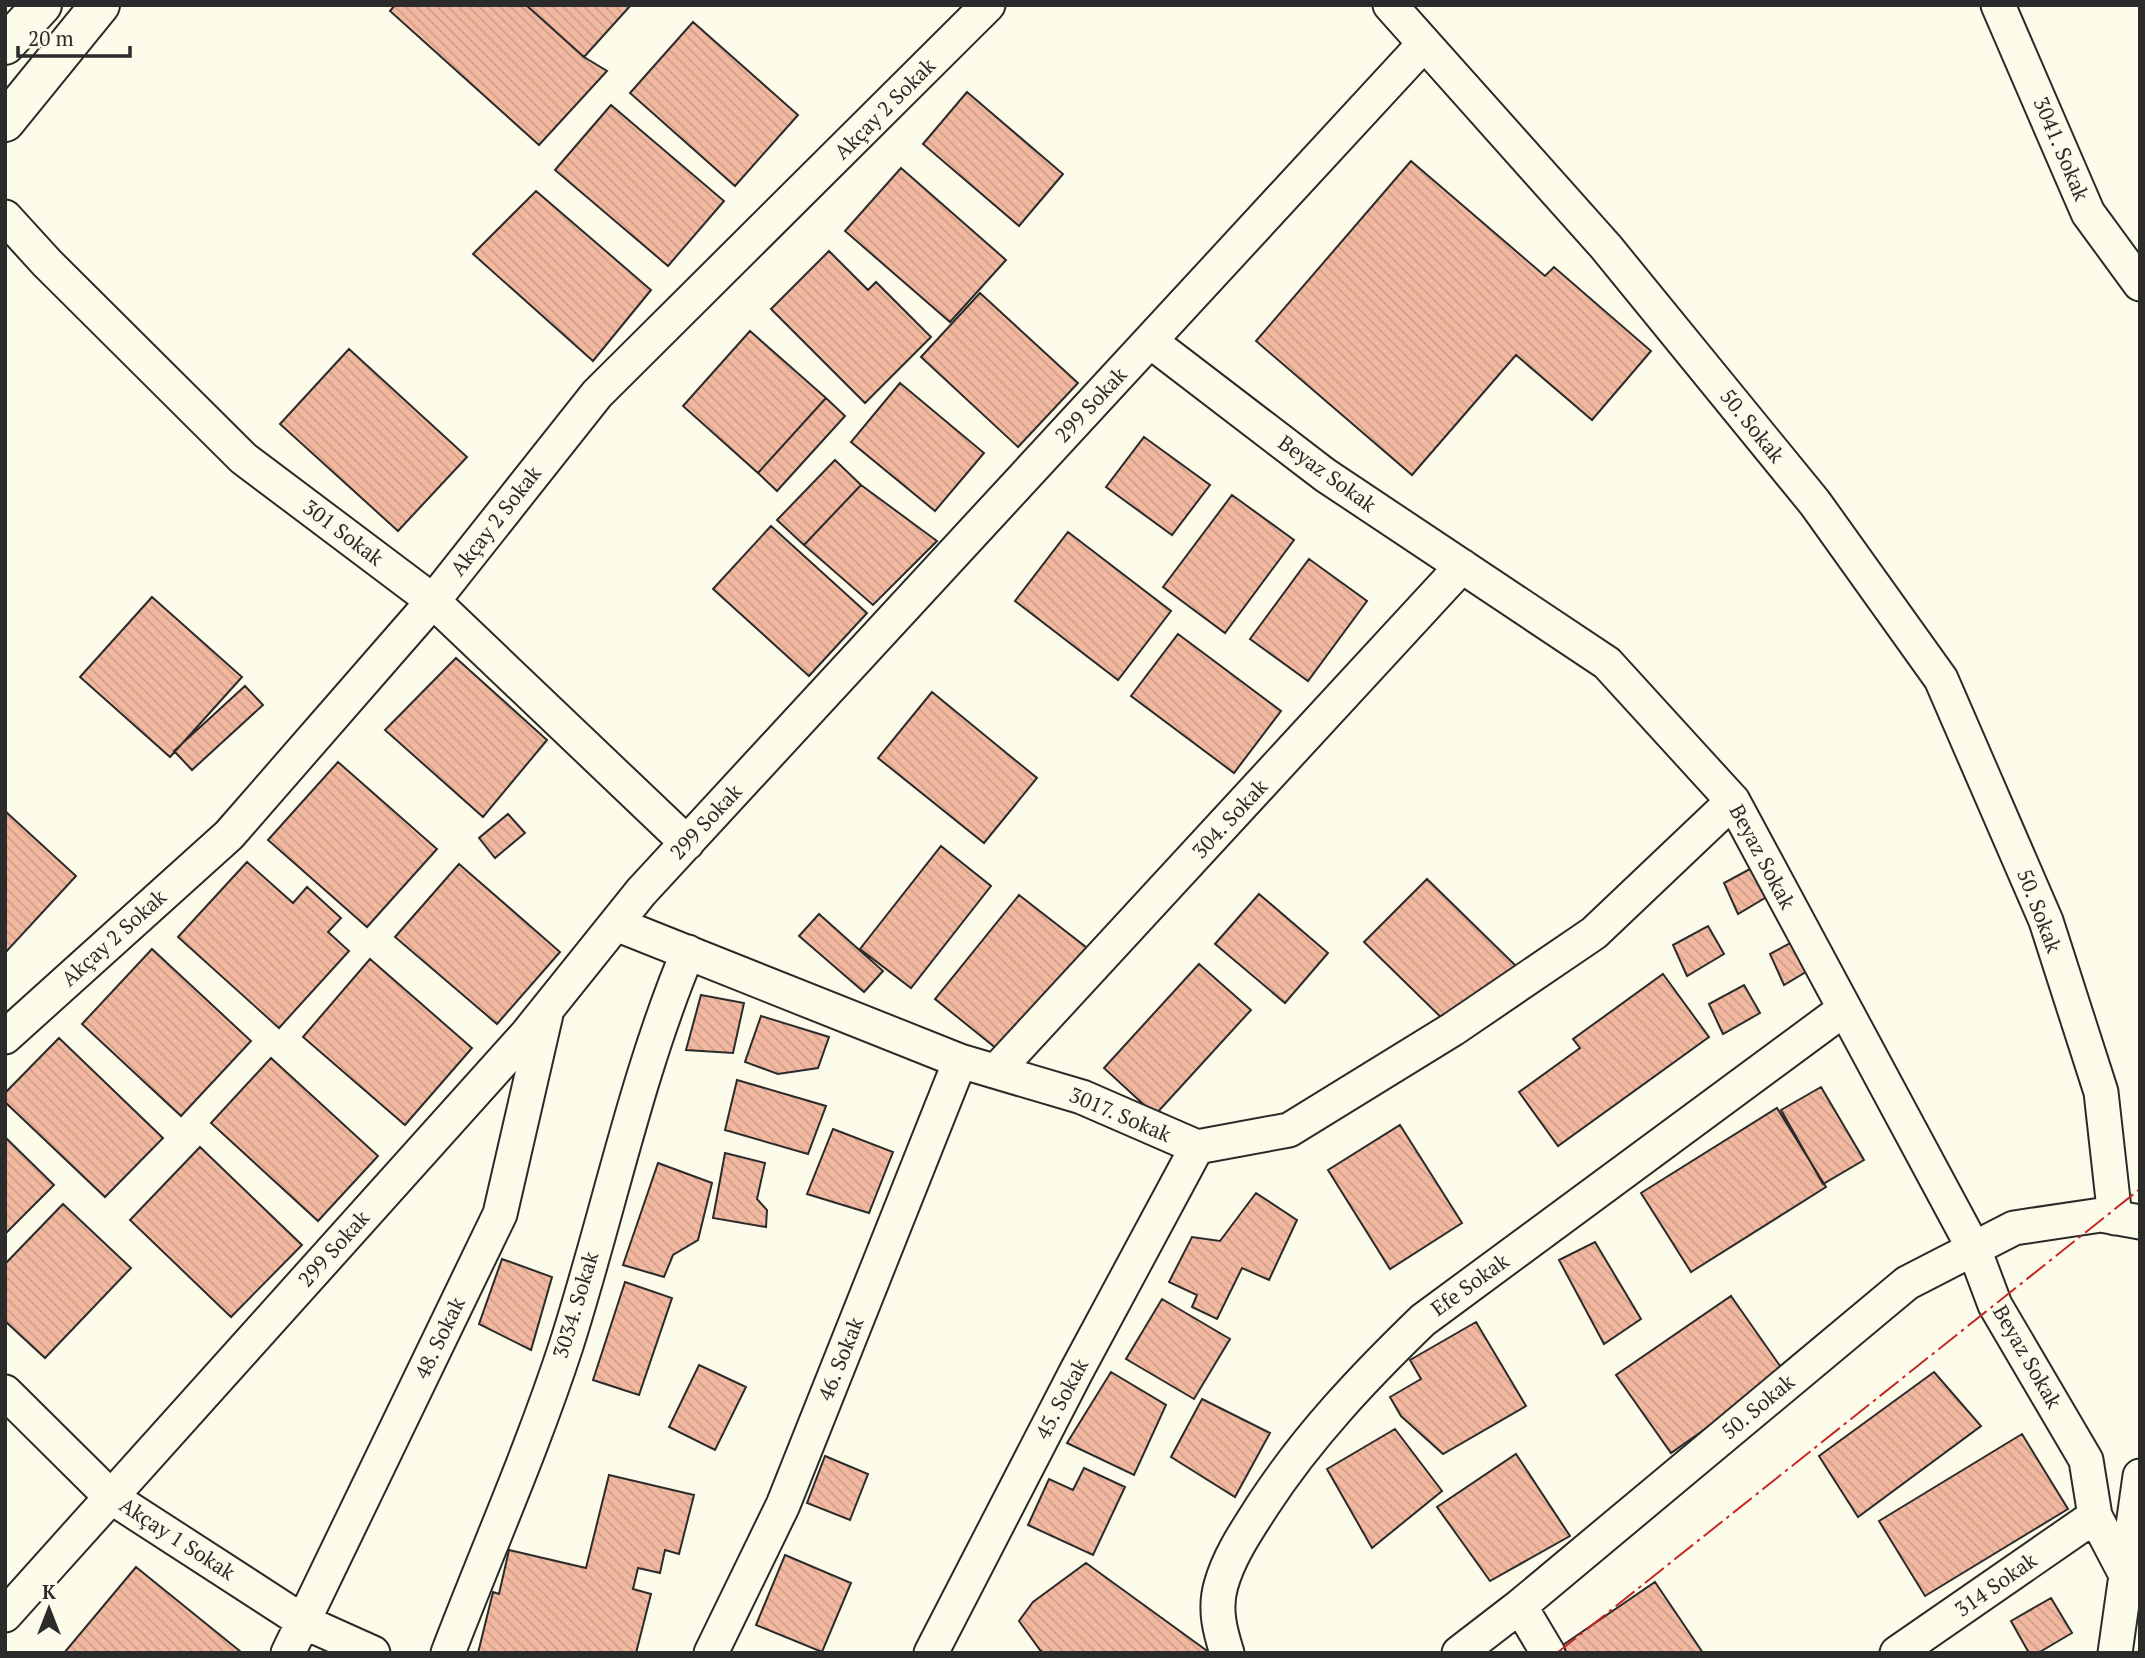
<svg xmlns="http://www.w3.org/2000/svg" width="2145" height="1658" viewBox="0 0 2145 1658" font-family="'PT Serif',serif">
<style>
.building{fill:url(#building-back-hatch);stroke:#2b2b2b;stroke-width:2}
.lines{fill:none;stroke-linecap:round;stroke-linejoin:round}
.minor-casing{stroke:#2b2b2b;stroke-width:37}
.trunk-casing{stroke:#2b2b2b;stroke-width:42}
.minor{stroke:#fdfbea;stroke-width:33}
.trunk{stroke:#fdfbea;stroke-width:38}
.power{stroke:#c62828;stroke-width:2;stroke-dasharray:24 5 3.5 5;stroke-linecap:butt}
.labels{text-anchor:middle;stroke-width:5;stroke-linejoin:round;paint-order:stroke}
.street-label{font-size:21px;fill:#2b2b2b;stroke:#fdfbea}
</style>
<defs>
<pattern id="building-back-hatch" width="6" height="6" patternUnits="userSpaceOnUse" patternTransform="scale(1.75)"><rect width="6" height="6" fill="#f2b8a0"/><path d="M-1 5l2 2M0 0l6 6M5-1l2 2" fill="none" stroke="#d09e8a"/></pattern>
</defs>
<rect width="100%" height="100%" fill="#fdfbea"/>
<path class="building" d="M395 5H526L584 57 607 71 539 145 390 11Z
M526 5H631L584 57Z
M693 22 798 115 735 186 630 93Z
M967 92 1063 174 1019 226 923 144Z
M611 105 724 201 668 266 555 170Z
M1411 161 1545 276 1554 267 1651 351 1592 420 1516 355 1412 475 1256 341Z
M901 168 1006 260 950 322 845 231Z
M536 191 651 290 593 361 473 254Z
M829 251 868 290 876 282 931 337 865 403 771 309Z
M980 293 1078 383 1018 447 921 357Z
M750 331 826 398 758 473 683 406Z
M349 349 467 457 398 531 280 424Z
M900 383 984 453 935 511 851 442Z
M826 398 845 416 777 491 758 473Z
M1144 437 1210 485 1172 535 1106 487Z
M835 460 861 485 804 545 777 520Z
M861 485 937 541 873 605 804 545Z
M1232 495 1294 540 1225 633 1163 587Z
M771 526 867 613 809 676 713 589Z
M1068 532 1171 611 1118 680 1015 601Z
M1309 559 1367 601 1308 681 1250 639Z
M152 597 242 677 170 757 80 677Z
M1178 634 1281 711 1234 773 1131 696Z
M456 658 547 740 483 817 385 730Z
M245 686 263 705 192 770 174 751Z
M932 692 1037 778 984 843 878 758Z
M338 762 437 849 367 927 268 840Z
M5 811 76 876 5 953Z
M508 814 525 833 495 858 479 838Z
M941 846 991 886 911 988 860 949Z
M247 862 293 903 307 887 341 918 328 932 349 951 279 1028 178 937Z
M459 864 560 952 497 1024 395 937Z
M1759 864 1775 892 1738 914 1724 883Z
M1427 879 1516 966 1453 1029 1364 942Z
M1259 894 1328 953 1285 1003 1215 944Z
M1019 895 1091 951 1007 1057 935 999Z
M819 914 883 971 864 992 799 936Z
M1708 926 1724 954 1687 976 1673 945Z
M1805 935 1821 963 1784 985 1770 954Z
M152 949 251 1041 181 1116 82 1024Z
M370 959 472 1048 405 1125 303 1037Z
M1199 964 1251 1010 1155 1115 1104 1068Z
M1663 974 1709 1037 1558 1146 1519 1092 1580 1048 1573 1039Z
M1744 985 1760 1013 1723 1034 1709 1004Z
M701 995 744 1003 733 1053 686 1050Z
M761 1016 829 1037 818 1068 778 1074 745 1062Z
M59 1038 163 1138 105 1197 5 1102V1093Z
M271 1058 378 1156 318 1221 211 1123Z
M737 1080 826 1106 808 1154 725 1130Z
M1821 1087 1864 1160 1823 1184 1781 1110Z
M1777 1108 1826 1187 1691 1272 1641 1193Z
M1400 1125 1462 1223 1390 1269 1328 1170Z
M833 1129 893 1152 869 1213 807 1194Z
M5 1137 54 1185 5 1234Z
M200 1147 302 1245 231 1317 130 1220Z
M725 1153 765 1163 757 1199 767 1210 766 1227 713 1218Z
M658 1163 712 1183 698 1240 673 1255 664 1277 623 1265Z
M1256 1193 1297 1220 1269 1280 1242 1268 1217 1319 1192 1307 1197 1295 1169 1282 1192 1237 1220 1241Z
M63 1204 131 1268 45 1358 5 1321V1264Z
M1595 1242 1641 1319 1604 1344 1559 1260Z
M502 1259 552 1277 531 1350 479 1324Z
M625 1282 672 1298 639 1395 593 1380Z
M1731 1296 1785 1373 1671 1453 1616 1375Z
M1162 1299 1230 1339 1194 1399 1126 1359Z
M1476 1322 1526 1406 1443 1454 1401 1416 1390 1397 1421 1379 1410 1360Z
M699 1365 746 1387 715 1450 669 1427Z
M1111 1372 1166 1405 1134 1475 1067 1443Z
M1934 1372 1981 1426 1858 1517 1819 1456Z
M1202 1399 1270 1433 1235 1497 1171 1457Z
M1395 1429 1442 1491 1372 1548 1327 1469Z
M2022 1434 2068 1509 1925 1596 1879 1521Z
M1516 1454 1570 1536 1490 1581 1437 1507Z
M825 1456 868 1474 850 1520 807 1503Z
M1084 1468 1125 1487 1093 1555 1028 1525 1049 1479 1073 1490Z
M609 1475 694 1495 679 1554 665 1550 660 1573 638 1568 633 1589 651 1594 636 1653H478L493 1592 499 1594 509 1550 586 1568Z
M785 1555 851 1583 822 1652 756 1625Z
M1086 1563 1210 1653H1044L1040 1650 1019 1621 1033 1602Z
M136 1567 241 1652 64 1653Z
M1655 1582 1703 1653H1559L1557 1649Z
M2051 1598 2072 1633 2038 1653H2029L2011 1621Z"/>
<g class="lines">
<g class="minor-casing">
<path id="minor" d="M1390 5 1606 247 1815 503 1941 679 2046 921 2101 1092 2115 1218
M1998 5 2088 213 2140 284
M5 217 47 263 243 458 433 601 687 843
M1150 341 1325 475 1607 663 1733 801 1974 1249 1995 1305 2086 1460 2095 1516 2126 1575 2140 1583
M616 924 960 1061 1082 1097 1197 1147 1289 1130 1453 1029 1594 933 1733 801
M5 1037 229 835 433 601 597 394 988 5
M997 1070 1462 566
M5 1392 111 1497 304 1622 373 1653
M1520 1606 1548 1653
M5 1615 527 1034 641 892 1424 44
M288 1653 500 1214 546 1014
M448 1653C487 1551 532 1450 566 1346 608 1215 635 1079 688 952
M711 1653 783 1505 960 1061
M931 1653 1076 1372 1197 1147
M1227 1653C1220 1631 1214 1609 1221 1585 1229 1556 1247 1530 1263 1505 1308 1436 1364 1377 1423 1320L1843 1010
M1459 1653 1520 1606 1907 1283 2014 1228 2101 1215 2140 1222
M1897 1653 2095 1516
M2115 1653 2140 1476"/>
</g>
<g class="trunk-casing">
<path id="trunk" d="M5 45 42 5
M5 122 100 5"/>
</g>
<use href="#minor" class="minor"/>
<use href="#trunk" class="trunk"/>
<path class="power" d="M1557 1653 2140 1189"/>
</g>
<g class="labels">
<g class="street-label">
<text transform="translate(885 109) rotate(-45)" y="7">Akçay 2 Sokak</text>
<text transform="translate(2061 149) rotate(67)" y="7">3041. Sokak</text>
<text transform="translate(1091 405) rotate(-47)" y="7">299 Sokak</text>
<text transform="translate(1752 426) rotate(51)" y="7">50. Sokak</text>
<text transform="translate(1327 474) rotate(36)" y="7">Beyaz Sokak</text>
<text transform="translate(496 521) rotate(-52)" y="7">Akçay 2 Sokak</text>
<text transform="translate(343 533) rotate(37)" y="7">301 Sokak</text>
<text transform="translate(1230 819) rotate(-47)" y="7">304. Sokak</text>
<text transform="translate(706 822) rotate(-47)" y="7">299 Sokak</text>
<text transform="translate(1762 857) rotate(62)" y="7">Beyaz Sokak</text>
<text transform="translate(2039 911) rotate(69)" y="7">50. Sokak</text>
<text transform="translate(114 938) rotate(-42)" y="7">Akçay 2 Sokak</text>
<text transform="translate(1120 1115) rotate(23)" y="7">3017. Sokak</text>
<text transform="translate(334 1249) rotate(-48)" y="7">299 Sokak</text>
<text transform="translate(1470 1285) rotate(-36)" y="7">Efe Sokak</text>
<text transform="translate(576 1305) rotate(-73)" y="7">3034. Sokak</text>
<text transform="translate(440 1338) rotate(-64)" y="7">48. Sokak</text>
<text transform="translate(2027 1357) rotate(60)" y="7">Beyaz Sokak</text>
<text transform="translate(841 1359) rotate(-68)" y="7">46. Sokak</text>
<text transform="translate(1062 1399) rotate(-62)" y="7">45. Sokak</text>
<text transform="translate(1758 1407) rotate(-40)" y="7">50. Sokak</text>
<text transform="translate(177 1539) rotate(33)" y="7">Akçay 1 Sokak</text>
<text transform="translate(1996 1585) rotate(-35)" y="7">314 Sokak</text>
</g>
</g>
<rect width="2145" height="1658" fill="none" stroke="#2b2b2b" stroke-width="14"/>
<g transform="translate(49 1609)" stroke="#fdfbea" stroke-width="5" paint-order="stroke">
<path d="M0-5L12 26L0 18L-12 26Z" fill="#2b2b2b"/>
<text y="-10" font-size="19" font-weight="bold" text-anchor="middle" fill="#2b2b2b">K</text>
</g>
<path d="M18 46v10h112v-10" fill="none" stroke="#2b2b2b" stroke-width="3.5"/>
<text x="28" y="46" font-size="21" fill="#2b2b2b" stroke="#fdfbea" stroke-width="5" paint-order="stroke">20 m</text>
</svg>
